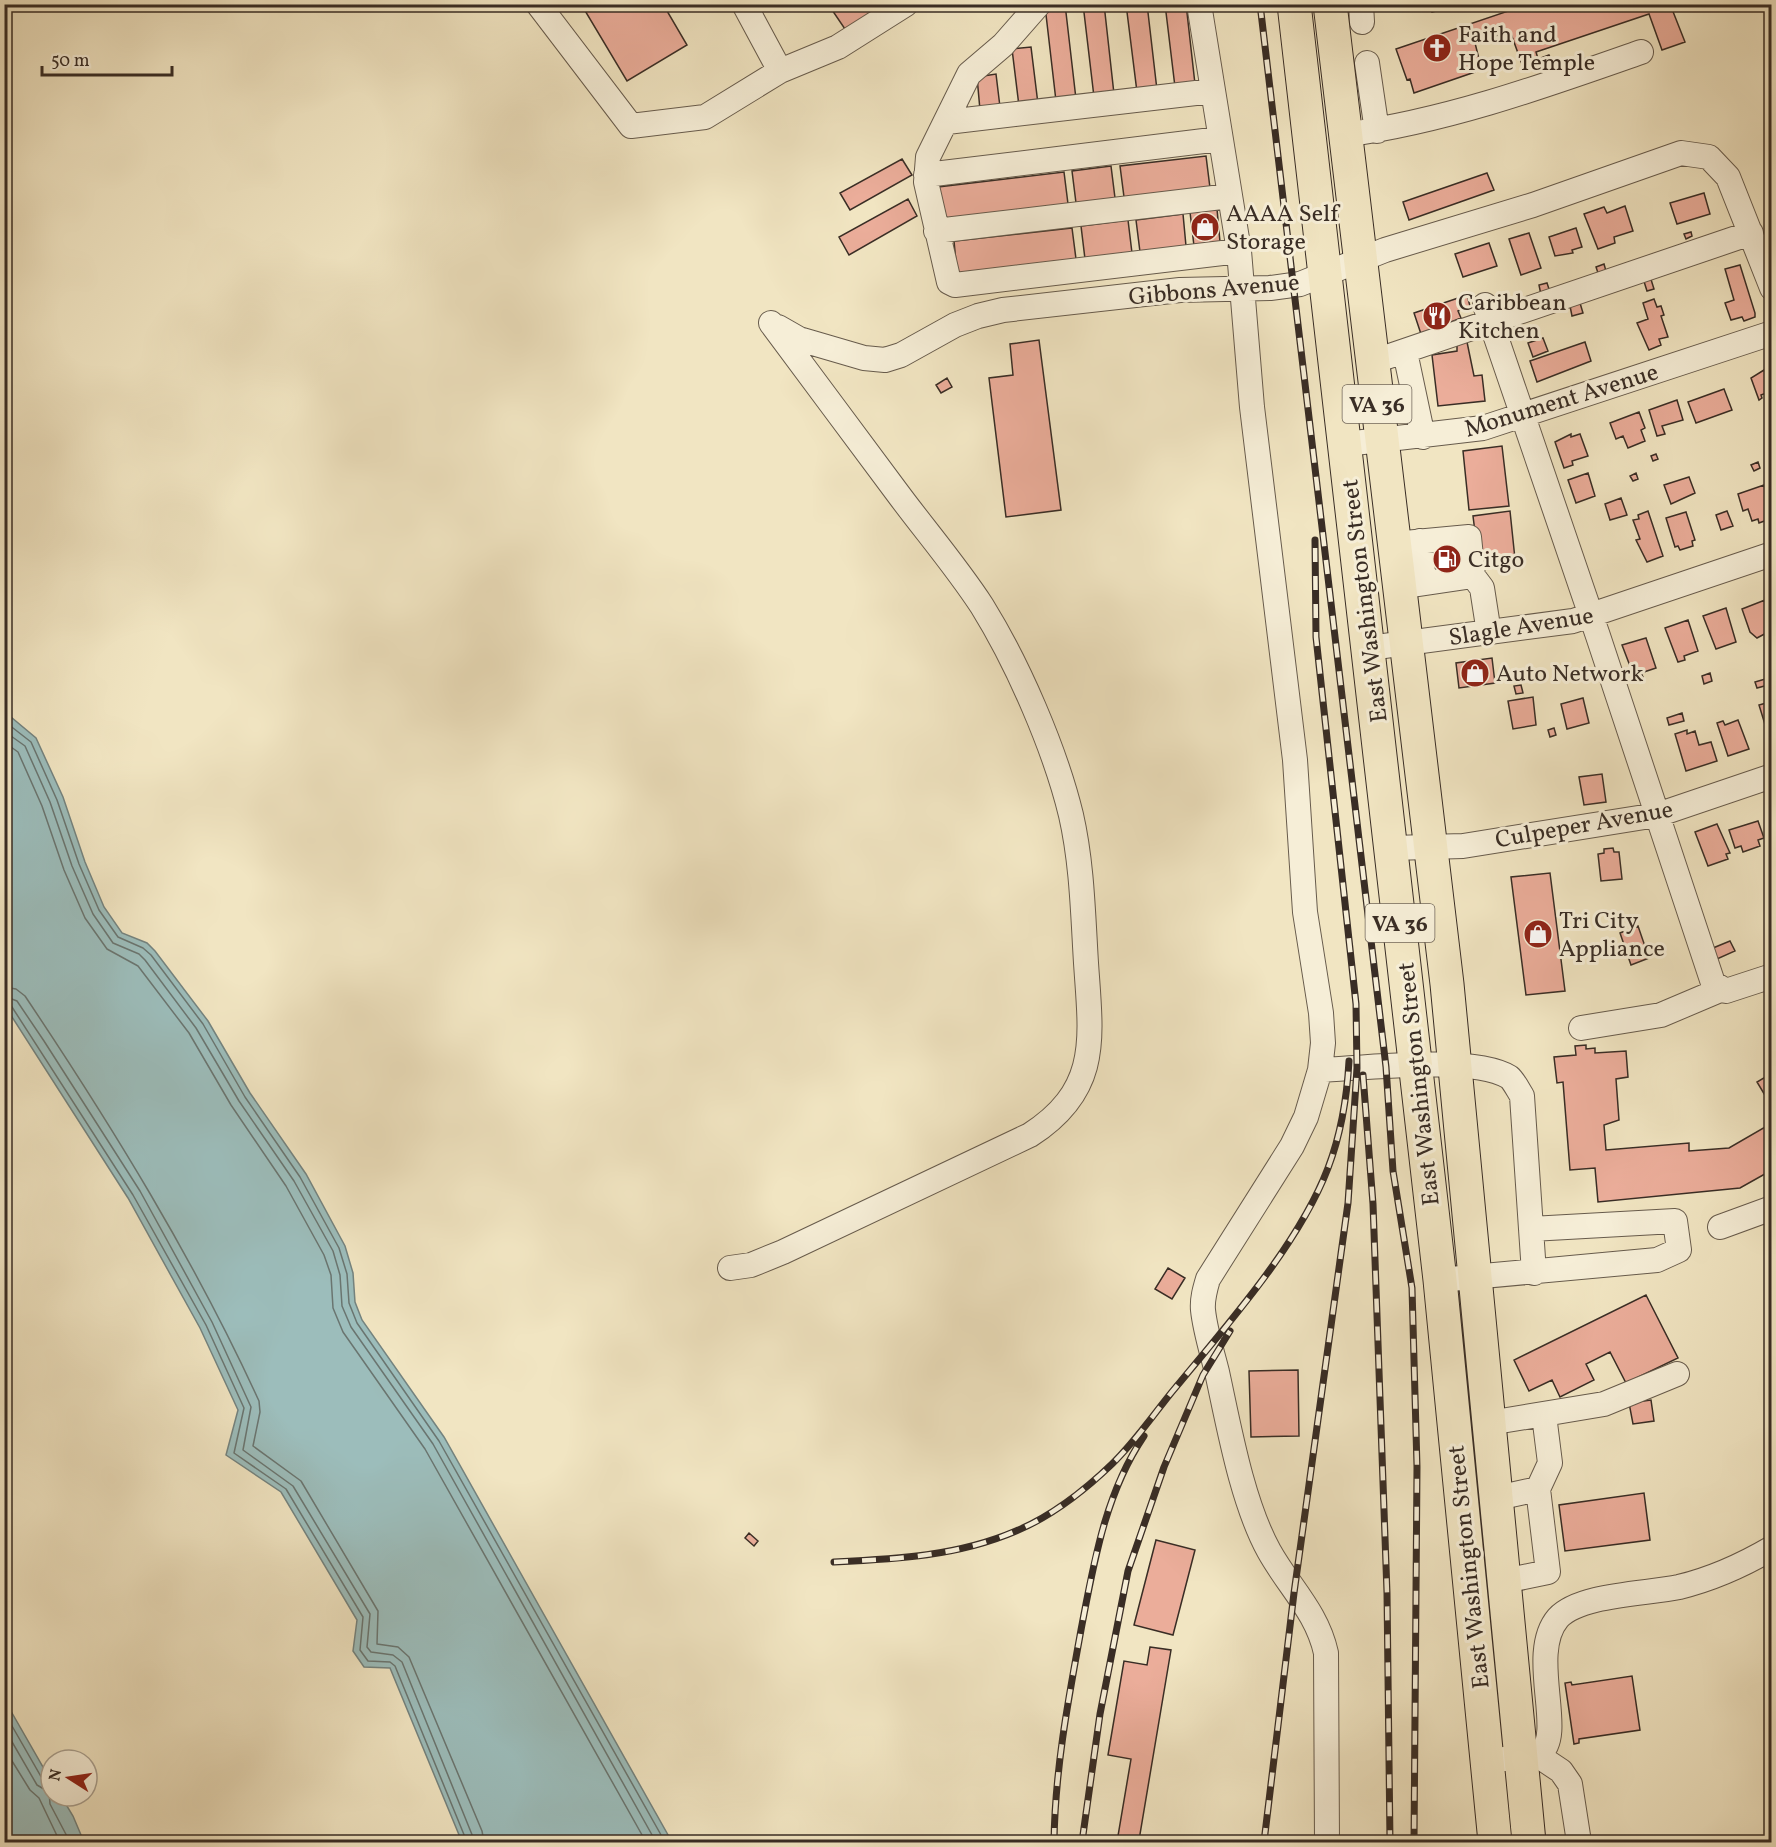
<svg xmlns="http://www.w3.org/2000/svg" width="1776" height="1847" viewBox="0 0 1776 1847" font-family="Vollkorn,serif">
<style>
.water{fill:#9cbdbb;stroke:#74837f;stroke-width:1.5}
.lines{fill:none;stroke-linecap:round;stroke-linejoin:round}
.shore{stroke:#6a7570;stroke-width:1.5}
.building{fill:#ebad9a;stroke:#392d25;stroke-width:1.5}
.minor-tunnel{stroke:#ccc0a3;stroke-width:24;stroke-dasharray:24 12;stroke-linecap:butt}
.minor-casing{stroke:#675b4c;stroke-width:26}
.highway-casing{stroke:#392d25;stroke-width:35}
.minor{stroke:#f6eed7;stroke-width:24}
.highway{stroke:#f1e5c2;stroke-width:33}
.rail-casing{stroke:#392d25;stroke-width:7}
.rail{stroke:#f6eed7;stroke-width:4.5;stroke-dasharray:14;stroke-linecap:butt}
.labels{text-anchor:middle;stroke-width:6;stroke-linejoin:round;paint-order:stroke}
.shield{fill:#f6eed7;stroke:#72675a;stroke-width:1.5}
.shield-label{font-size:22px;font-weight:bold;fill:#392d25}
.poi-label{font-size:24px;fill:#392d25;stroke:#f6eed7;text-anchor:start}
.street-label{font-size:24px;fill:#392d25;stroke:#f6eed7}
</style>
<rect width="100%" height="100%" fill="#f1e5c2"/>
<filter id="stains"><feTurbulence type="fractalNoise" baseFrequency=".00333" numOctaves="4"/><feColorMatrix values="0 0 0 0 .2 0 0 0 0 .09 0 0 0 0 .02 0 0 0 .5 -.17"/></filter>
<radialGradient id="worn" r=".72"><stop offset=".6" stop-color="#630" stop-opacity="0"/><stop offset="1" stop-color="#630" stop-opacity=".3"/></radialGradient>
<path class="water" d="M5 712 36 738 63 797 85 862 104 907 122 933 147 943 155 951 208 1021 250 1093 306 1174 345 1246 353 1273 355 1302 362 1320 444 1437 672 1842H462L390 1668 364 1667 353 1651 357 1620 281 1492 226 1455 238 1410 200 1328 128 1198 5 1006Z
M4 1699 51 1781V1796H61L73 1816 84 1842H5Z"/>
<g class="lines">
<path class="shore" d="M4 721 31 742 57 800 79 864 99 910 118 937 143 948 151 955 203 1024 245 1097 300 1177 339 1248 347 1274 349 1303 357 1323 439 1441 665 1842
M4 731 25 746 50 802 72 866 93 914 113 943 139 954 145 960 196 1028 239 1101 294 1181 333 1251 340 1275 342 1306 351 1327 433 1444 656 1842
M4 742 18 752 42 806 64 870 85 918 107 949 138 966 189 1033 231 1105 286 1186 324 1255 331 1275 333 1308 343 1332 425 1449 646 1842
M4 987 16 989 25 996C112 1126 194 1259 259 1401L260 1412 253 1446 301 1481 378 1611 377 1644 398 1647 409 1657 482 1831 484 1842
M4 996 17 1001 44 1041 140 1191 212 1322 251 1407 243 1450 293 1486 370 1614 367 1647 371 1652 393 1655 402 1662 475 1842
M4 1003 12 1007 133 1195 206 1325 244 1408 234 1453 286 1489 363 1617 360 1650 368 1661 390 1662 395 1666 467 1842
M4 1712 43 1780 51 1783
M4 1728 37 1785 49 1792 50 1804 70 1842
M4 1748 30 1790 39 1798 60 1842"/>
</g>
<path class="building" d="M581 4H663L687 45 627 81Z
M828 4H895L849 35Z
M1065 4 1076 99 1056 101 1045 6Z
M1083 4H1104L1114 94 1094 97Z
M1126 4H1147L1157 90 1137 92Z
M1165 4H1186L1195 84 1175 87Z
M1430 4H1463L1432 12Z
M1529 4H1670L1685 42 1662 50 1649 14 1536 52 1539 62 1523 67 1510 31 1475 43 1481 67 1474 70 1475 72 1414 93 1410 79 1407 80 1396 49Z
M1031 47 1038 104 1019 106 1012 49Z
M1549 55 1552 61 1543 64 1541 58Z
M996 74 1000 107 980 110 977 77Z
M1206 156 1210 188 1124 197 1120 166Z
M902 159 912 175 850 210 840 193Z
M1111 166 1115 198 1076 203 1072 171Z
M1064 172 1068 204 942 219 938 187Z
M1487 173 1494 190 1409 220 1403 202Z
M1704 193 1710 214 1677 224 1670 203Z
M908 199 917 216 849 255 839 237Z
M1625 206 1633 231 1614 237 1615 243 1598 249 1584 214 1604 207 1607 213Z
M1217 209 1220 242 1194 246 1190 212Z
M1183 214 1186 246 1140 252 1136 220Z
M1128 220 1132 253 1085 259 1081 226Z
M1072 228 1076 259 957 273 954 241Z
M1576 228 1582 247 1572 250 1573 253 1555 256 1549 237Z
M1691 232 1692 236 1686 239 1684 234Z
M1529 233 1541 268 1521 275 1509 239Z
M1489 243 1497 266 1463 277 1455 254Z
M1604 264 1606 271 1600 279 1596 267Z
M1740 265 1755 313V317L1744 321 1742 317 1731 320 1725 303 1734 300 1725 269Z
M1649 273 1654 289 1647 291 1642 275Z
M1547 283 1550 292 1541 295 1539 285Z
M1467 295 1470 306 1458 311 1461 318 1421 334 1414 313Z
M1654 299 1657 307 1661 306 1664 315 1661 316 1668 337 1659 339 1661 345 1649 350 1637 323 1648 319 1643 303Z
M1580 303 1583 313 1572 316 1570 306Z
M1543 338 1548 351 1533 357 1528 343Z
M1039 340 1061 510 1006 517 989 378 1013 375 1010 344Z
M1467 342 1474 376 1482 375 1485 401 1438 406 1432 355 1457 351V343Z
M1585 342 1591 361 1537 382 1530 361Z
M1764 370 1765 373 1772 371V391L1761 395 1762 398 1759 400 1751 378Z
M947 378 952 387 941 393 936 385Z
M1724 389 1732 410 1696 423 1688 402Z
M1677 400 1683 420 1662 426 1665 434 1657 436 1649 410Z
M1639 412 1645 428 1641 430 1645 441 1628 448 1623 436 1616 439 1610 423Z
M1571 434V437L1580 434 1588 456 1572 461 1573 465 1564 468 1555 442Z
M1502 446 1509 506 1469 510 1463 451Z
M1656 454 1658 459 1653 461 1651 456Z
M1758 462 1760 468 1754 471 1751 465Z
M1588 473 1595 496 1576 503 1568 480Z
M1636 473 1638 479 1633 481 1630 476Z
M1689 477 1695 493 1671 504 1664 485Z
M1764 485 1772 514 1765 516 1767 520 1759 523 1758 519 1752 521 1748 509 1743 511 1738 494Z
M1621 498 1627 515 1610 520 1605 504Z
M1510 511 1515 559 1479 564 1473 516Z
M1648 511 1663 556 1647 562 1636 540 1640 539 1633 520 1639 519 1638 515Z
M1727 511 1733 526 1721 530 1716 515Z
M1686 512 1695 540 1692 541 1693 546 1680 550 1678 546 1675 547 1666 518Z
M1466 547 1468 566 1427 571 1425 551Z
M1765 600 1772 618V630L1757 638 1750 632 1742 609Z
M1726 608 1736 642 1716 649 1703 616Z
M1688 620 1698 651 1684 656 1685 660 1678 662 1665 628Z
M1646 638 1656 668 1641 673 1643 677 1635 679 1622 645Z
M1492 658 1495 683 1459 688 1456 663Z
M1710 673 1712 681 1704 684 1702 676Z
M1772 677V684L1757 688 1755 682Z
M1521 685 1523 693 1516 694 1514 686Z
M1533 697 1536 725 1513 729 1508 701Z
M1583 698 1589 723 1567 729 1561 704Z
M1770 702 1772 707 1771 744 1759 705Z
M1682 713 1684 721 1669 725 1667 718Z
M1738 720 1749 749 1728 756 1717 723 1723 721 1725 725Z
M1554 728 1556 735 1550 737 1548 730Z
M1687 730V734L1695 731 1699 745 1711 742 1717 761 1686 771 1675 734Z
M1602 774 1606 802 1584 805 1579 777Z
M1758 821 1764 838 1758 840 1760 846 1743 852 1741 846 1735 848 1729 830Z
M1717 824 1730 853 1726 854 1728 859 1708 866 1695 832Z
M1613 848 1614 852H1619L1622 879 1601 881 1598 854 1604 853V849Z
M1550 873 1565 991 1526 995 1511 877Z
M1638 926 1649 958 1631 965 1620 933Z
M1730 941 1735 951 1717 959 1713 948Z
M1586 1045V1049L1595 1048V1053L1626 1051 1628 1077 1616 1079 1619 1120 1604 1125 1606 1150 1689 1143V1151L1729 1148 1772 1123V1170L1740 1188 1598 1202 1595 1168 1570 1170 1563 1082 1557 1083 1554 1057 1576 1055 1575 1046Z
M1772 1073V1107L1757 1082Z
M1168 1268 1185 1278 1172 1299 1155 1289Z
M1646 1295 1678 1358 1626 1383 1610 1352 1586 1364 1594 1380 1560 1397 1552 1380 1529 1391 1514 1360Z
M1298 1370 1299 1436 1251 1437 1249 1371Z
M1651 1400 1654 1421 1633 1424 1629 1403Z
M1644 1493 1650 1540 1565 1551 1559 1505Z
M749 1533 758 1541 754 1546 745 1538Z
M1156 1540 1195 1550 1173 1635 1134 1625Z
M1150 1647 1171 1650 1139 1840 1118 1836 1131 1759 1108 1755 1124 1661 1147 1665Z
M1632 1676 1640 1730 1579 1739V1743L1574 1744 1565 1683 1571 1682 1572 1685Z"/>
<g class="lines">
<path class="minor-tunnel" d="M1442 549 1445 569"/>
<g class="minor-casing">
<path id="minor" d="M538 4 631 126 705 117 780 71 838 47 906 4
M744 4 780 71
M1039 4 1003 45 969 74 928 157 926 182 949 282 955 285 1239 251
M1199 4 1239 251 1252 407 1295 760 1305 912 1321 1013 1323 1043 1320 1070 1306 1117 1292 1146 1208 1279C1205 1289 1202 1299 1203 1310 1205 1330 1212 1352 1217 1372 1229 1427 1242 1502 1269 1551 1289 1587 1317 1612 1326 1653L1327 1842
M1361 4 1362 22
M1367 63 1377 131
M947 122 1213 91
M1344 135C1447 121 1544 86 1641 52
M926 175 1220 139
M936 231 1230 196
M1485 305 1598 636 1713 983 1726 991 1772 976
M778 327 799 339 864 358 885 360 901 355 955 325 978 316 1003 310 1180 290 1270 288 1300 284 1385 250 1533 205 1681 153 1709 157 1728 177 1772 288
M1405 352 1423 437
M1372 362 1751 233
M1346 444 1483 428 1772 333
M1420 541 1424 583
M1394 544 1469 537 1473 576
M1399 587 1473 576 1482 588 1489 633
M1369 648 1573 621 1772 554
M1392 848 1463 846 1657 815 1772 776
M1581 1028 1661 1015 1720 990
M1320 1070C1365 1068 1473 1055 1509 1077 1514 1081 1518 1090 1522 1096L1534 1273
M1720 1227 1772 1208
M730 1268 751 1265 783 1252 1030 1135C1101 1089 1091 1038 1086 963 1083 914 1082 863 1071 815 1055 749 1018 664 982 606 956 566 924 529 896 491 854 435 813 379 771 323
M1440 1280 1657 1260 1679 1250 1675 1221 1531 1229
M1489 1423 1604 1404 1677 1374
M1538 1489 1550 1463 1544 1415
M1497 1498 1538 1489 1548 1572 1505 1581
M1537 1755 1561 1771 1570 1784 1579 1842
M1504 1759C1515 1758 1531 1759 1540 1753 1566 1734 1527 1654 1558 1618 1580 1594 1647 1594 1679 1587 1712 1579 1743 1565 1772 1548"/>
</g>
<g class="highway-casing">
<path id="highway" d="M1294 4 1440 1280 1495 1842
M1330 4 1447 984 1529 1842"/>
</g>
<use href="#minor" class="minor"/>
<use href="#highway" class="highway"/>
<g class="rail-casing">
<path id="rail" d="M1260 4 1386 1067 1393 1171 1412 1288 1417 1467 1414 1842
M1363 1075 1373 1204 1387 1593 1390 1842
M834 1562C897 1559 958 1556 1016 1531 1052 1516 1085 1490 1112 1464 1136 1441 1155 1412 1176 1387 1228 1324 1299 1244 1328 1168 1341 1134 1347 1097 1349 1061
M1054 1842C1055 1770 1068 1701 1081 1630 1094 1562 1105 1494 1144 1436
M1082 1842 1100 1714 1128 1571 1164 1467 1203 1375 1230 1331
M1264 1842 1294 1593 1348 1203 1357 1068 1356 1004 1316 637 1315 540"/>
</g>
<use href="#rail" class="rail"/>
</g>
<defs>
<g id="church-disc" transform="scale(1.5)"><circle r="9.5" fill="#8f2418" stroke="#f6eed7"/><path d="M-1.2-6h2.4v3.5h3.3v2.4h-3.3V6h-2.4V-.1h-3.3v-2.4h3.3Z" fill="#fff"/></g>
<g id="shop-disc" transform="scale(1.5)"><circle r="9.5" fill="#8f2418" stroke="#f6eed7"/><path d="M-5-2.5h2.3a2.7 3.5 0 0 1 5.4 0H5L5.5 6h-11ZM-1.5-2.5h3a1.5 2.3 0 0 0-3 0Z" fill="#fff"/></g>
<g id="restaurant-disc" transform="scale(1.5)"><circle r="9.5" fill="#8f2418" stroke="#f6eed7"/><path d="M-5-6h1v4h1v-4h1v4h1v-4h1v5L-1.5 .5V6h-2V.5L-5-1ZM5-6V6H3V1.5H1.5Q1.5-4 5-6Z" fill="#fff"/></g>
<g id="fuel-disc" transform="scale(1.5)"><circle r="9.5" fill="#8f2418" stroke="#f6eed7"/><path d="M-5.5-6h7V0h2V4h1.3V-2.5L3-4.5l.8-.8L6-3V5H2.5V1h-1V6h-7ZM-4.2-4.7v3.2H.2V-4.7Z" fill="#fff"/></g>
</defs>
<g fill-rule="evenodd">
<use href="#church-disc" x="1437" y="48"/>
<use href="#shop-disc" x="1205" y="227"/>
<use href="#restaurant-disc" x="1437" y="316"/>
<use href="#fuel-disc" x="1447" y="559"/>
<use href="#shop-disc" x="1475" y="673"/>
<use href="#shop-disc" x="1538" y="934"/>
</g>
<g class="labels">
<g class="shield">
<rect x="1342.5" y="385" width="69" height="38" rx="4.5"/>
<rect x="1365.5" y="904" width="69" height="38" rx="4.5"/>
</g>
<g class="shield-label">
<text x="1377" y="412">VA 36</text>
<text x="1400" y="931">VA 36</text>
</g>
<g class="poi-label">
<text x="1458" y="42">Faith and<tspan x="1458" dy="28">Hope Temple</tspan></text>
<text x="1226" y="221">AAAA Self<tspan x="1226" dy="28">Storage</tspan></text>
<text x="1458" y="310">Caribbean<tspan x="1458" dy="28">Kitchen</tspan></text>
<text x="1468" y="567">Citgo</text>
<text x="1496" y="681">Auto Network</text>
<text x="1559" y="928">Tri City<tspan x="1559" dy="28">Appliance</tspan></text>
</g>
<g class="street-label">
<text transform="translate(1214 289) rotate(-5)" y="8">Gibbons Avenue</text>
<text transform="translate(1561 400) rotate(-17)" y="8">Monument Avenue</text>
<text transform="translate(1364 601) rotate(-97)" y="8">East Washington Street</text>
<text transform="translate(1521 626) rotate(-9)" y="8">Slagle Avenue</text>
<text transform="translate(1584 824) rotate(-10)" y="8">Culpeper Avenue</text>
<text transform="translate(1418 1084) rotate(-96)" y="8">East Washington Street</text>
<text transform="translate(1468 1567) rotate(-96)" y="8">East Washington Street</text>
</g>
</g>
<rect width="1776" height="1847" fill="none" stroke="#f1e5c2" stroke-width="24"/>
<rect x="6" y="6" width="1764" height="1835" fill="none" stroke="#392d25" stroke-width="3"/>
<rect x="12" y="12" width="1752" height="1823" fill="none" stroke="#392d25" stroke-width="1.5"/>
<g transform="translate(69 1778) rotate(282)"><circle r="28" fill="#f6eed7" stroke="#aaa190" stroke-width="1.5"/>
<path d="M0-4.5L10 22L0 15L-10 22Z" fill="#8f2418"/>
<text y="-9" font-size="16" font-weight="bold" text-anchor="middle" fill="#392d25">N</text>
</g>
<path d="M42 66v9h130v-9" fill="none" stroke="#392d25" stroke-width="3"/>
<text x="51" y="66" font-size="18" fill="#392d25" stroke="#f6eed7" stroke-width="4.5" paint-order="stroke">50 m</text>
<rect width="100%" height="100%" filter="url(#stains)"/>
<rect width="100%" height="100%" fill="url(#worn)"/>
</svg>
